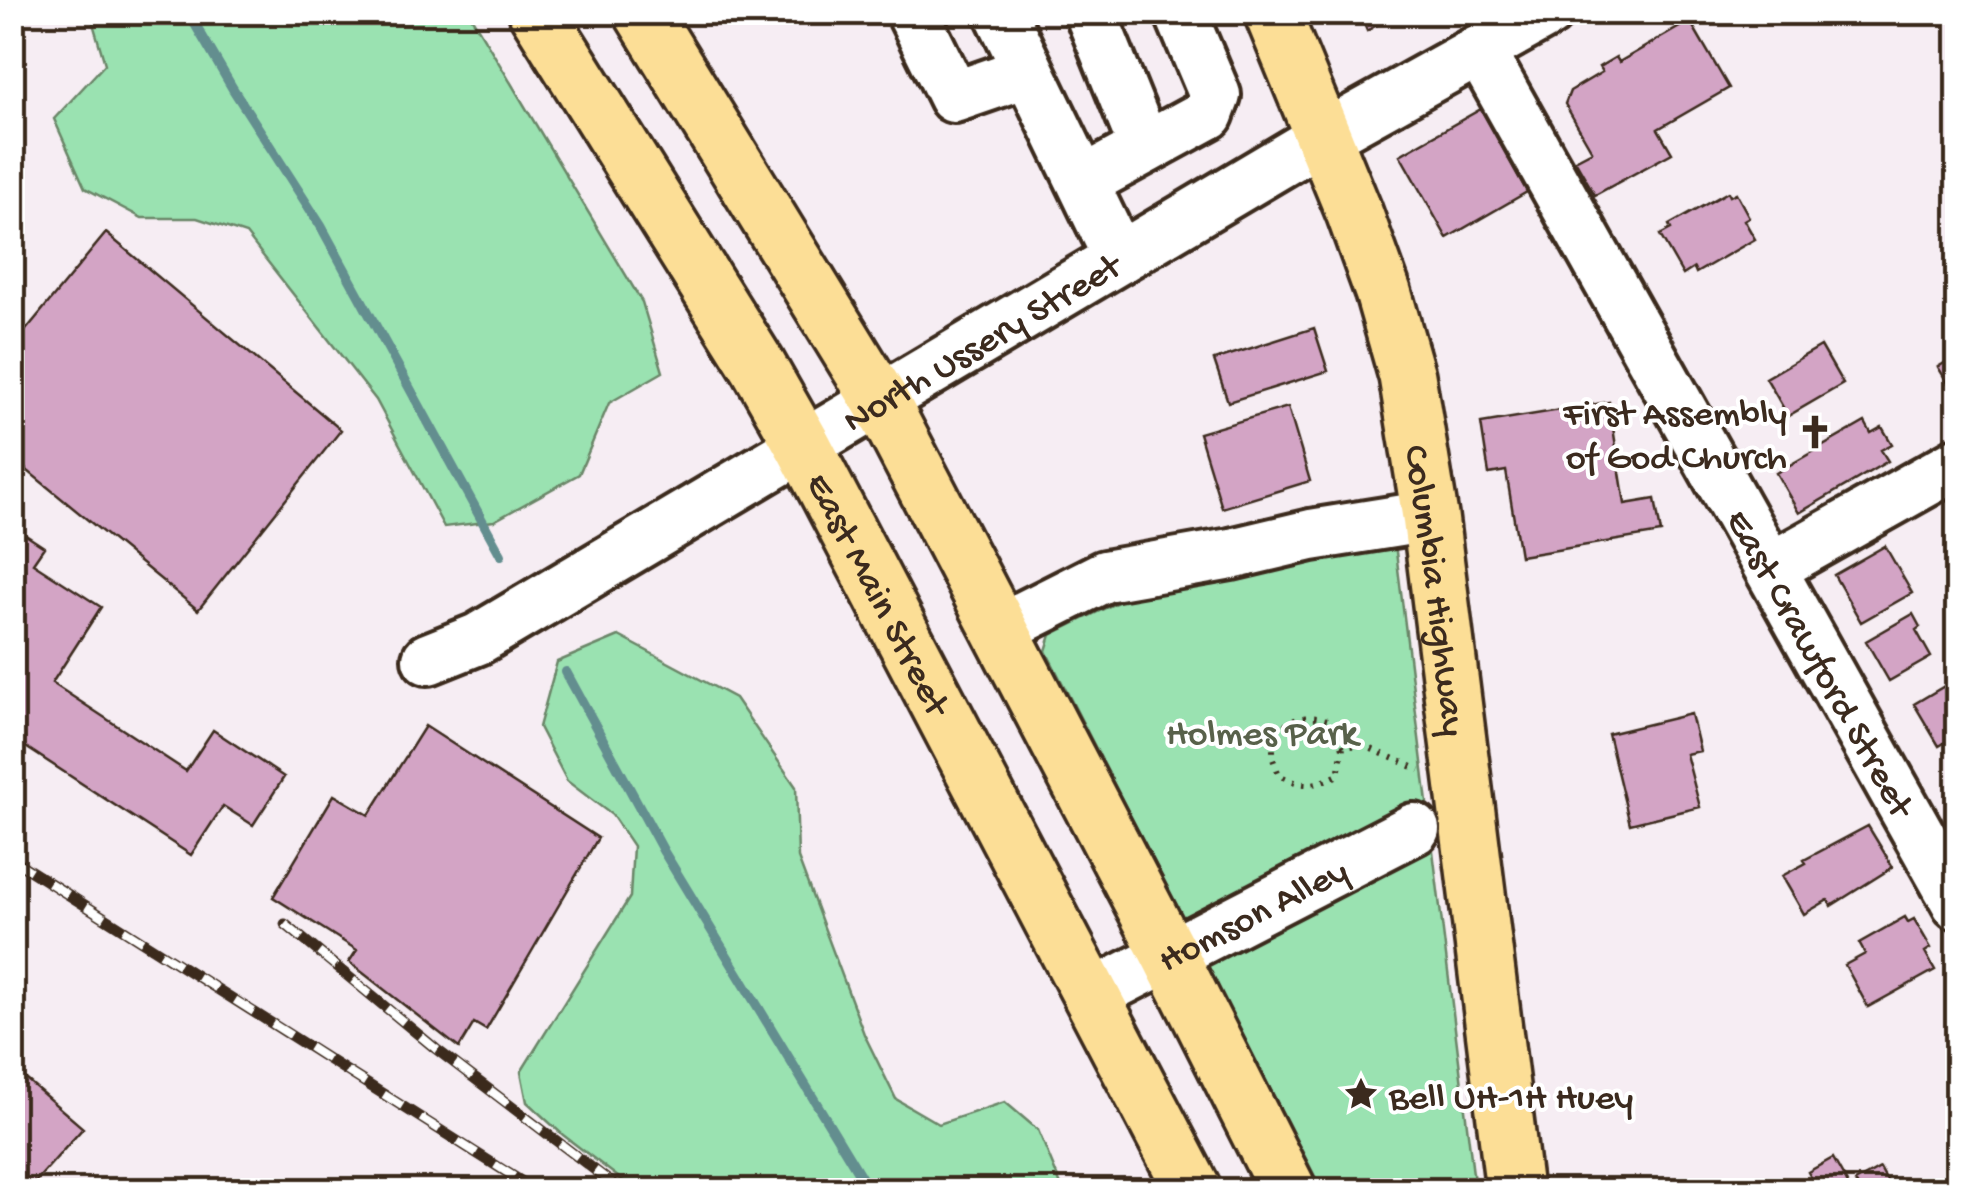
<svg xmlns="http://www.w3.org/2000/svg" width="1970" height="1203" viewBox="0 0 1970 1203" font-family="'Gochi Hand',sans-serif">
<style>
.green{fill:#9ae2b1;stroke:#6a8668;stroke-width:2.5}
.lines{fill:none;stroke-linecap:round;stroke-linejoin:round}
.stream{stroke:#648e8f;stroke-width:10}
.building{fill:#d3a4c5;stroke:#3b2a1e;stroke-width:2.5}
.minor-casing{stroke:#3b2a1e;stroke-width:58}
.major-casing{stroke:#3b2a1e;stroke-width:62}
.path{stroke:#3b2a1e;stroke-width:6;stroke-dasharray:2.5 8;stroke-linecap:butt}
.minor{stroke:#fff;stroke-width:50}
.major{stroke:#fcde96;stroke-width:55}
.rail-casing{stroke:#3b2a1e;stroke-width:11}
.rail{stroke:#fff;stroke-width:8;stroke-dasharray:22;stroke-linecap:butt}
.labels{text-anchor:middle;stroke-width:8;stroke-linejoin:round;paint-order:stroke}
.street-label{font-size:38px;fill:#3b2a1e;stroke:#fff}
.poi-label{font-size:38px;fill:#3b2a1e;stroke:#fff;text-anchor:end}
.park-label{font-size:38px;fill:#58614a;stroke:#fff}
</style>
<rect width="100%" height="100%" fill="#f6edf3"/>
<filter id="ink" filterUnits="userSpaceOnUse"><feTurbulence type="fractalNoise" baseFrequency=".01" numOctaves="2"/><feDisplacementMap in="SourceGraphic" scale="20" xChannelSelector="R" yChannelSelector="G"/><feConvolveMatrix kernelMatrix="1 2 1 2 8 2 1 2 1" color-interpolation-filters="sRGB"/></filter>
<g filter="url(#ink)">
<path class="green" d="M90 13H469L642 302 663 372 609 403 579 474 494 521 444 527 376 400 246 234 197 218H142L85 188 54 119 105 64Z
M1395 544 1475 1190H1322L1046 651 1051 635 1120 601Z
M619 636 735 698 796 787 798 858 864 1034 896 1099 939 1124 1005 1102 1038 1130 1063 1190H635L563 1135 527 1102 521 1072 630 897 633 846 612 815 567 781 539 727 557 662Z"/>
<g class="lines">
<path class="stream" d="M188 12 233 89 321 226 501 555
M566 672 664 852 869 1190"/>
</g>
<path class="building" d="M1359 12H1398L1367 31Z
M1690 21 1729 88 1658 129 1672 153 1595 195 1575 160 1592 151 1565 104 1570 91 1602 72 1599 67 1616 57 1619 62Z
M1481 109 1527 192 1447 238 1400 155Z
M1728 192 1730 196 1736 193 1749 217 1744 220 1755 239 1696 273 1694 268 1683 275 1660 235 1671 229 1669 225Z
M106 233 341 430 198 610 12 458V347Z
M1314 328 1328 371 1228 402 1214 360Z
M1821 346 1843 384 1788 416 1766 378Z
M1958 355V400L1938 367Z
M1609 402 1625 504 1655 499 1661 533 1520 556 1506 471 1489 474 1481 423Z
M1288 407 1310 481 1222 508 1199 433Z
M1865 422 1871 433 1882 427 1892 444 1881 450 1888 461 1799 513 1776 473Z
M12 526 44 547 33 563 101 607 52 683 186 771 213 730 284 777 253 825 223 806 191 855 12 738Z
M1885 546 1912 593 1861 622 1834 575Z
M1913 614 1920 627 1916 630 1931 657 1889 681 1866 641Z
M1958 678V735L1939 746 1914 704Z
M1691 714 1700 751 1686 754 1700 807 1630 824 1608 734Z
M425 726 598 838 486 1030 474 1023 459 1048 349 962 357 950 273 897 334 795 369 815Z
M1868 826 1893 867 1831 906 1828 900 1804 914 1782 876 1806 863 1804 860Z
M1905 917 1908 922 1914 919 1931 948 1925 952 1935 970 1868 1007 1845 965 1865 954 1859 943Z
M12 1067 83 1128 28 1190H12Z
M1833 1158 1851 1190 1858 1187 1855 1182 1880 1168 1892 1190H1818L1808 1172Z"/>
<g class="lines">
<g class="minor-casing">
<g id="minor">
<path d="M912 12 954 97 1026 72"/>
<path d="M1000 12 1119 258"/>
<path d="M1090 12 1145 148"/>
<path id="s1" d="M1480 51 1958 904"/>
<path d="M1083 182 1208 114 1215 95 1180 12"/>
<path d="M1771 568 1958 463"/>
<path d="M1000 629 1105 576 1231 554 1311 535 1430 516"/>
<path id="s2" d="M428 659 478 639 1323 137 1548 12"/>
<path id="s3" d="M1090 996 1414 829"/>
</g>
</g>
<g class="major-casing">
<g id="major">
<path id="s4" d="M537 12 758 366 804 447 1193 1190"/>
<path d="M642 12 880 400 1169 954 1288 1190"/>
<path id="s5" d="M1272 12 1354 212 1383 292 1407 376 1430 516 1514 1190"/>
</g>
</g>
<path class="path" d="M1343 747 1327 720C1304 714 1291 718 1273 735V759L1279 775C1302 787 1314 787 1338 775L1343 747 1362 745 1420 770"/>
<use href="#minor" class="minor"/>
<use href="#major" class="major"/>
<g class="rail-casing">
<path id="rail" d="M12 859 535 1190
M285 924 436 1049 621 1190"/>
</g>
<use href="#rail" class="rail"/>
</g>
</g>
<defs>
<g id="church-bare" transform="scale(2.7)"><path d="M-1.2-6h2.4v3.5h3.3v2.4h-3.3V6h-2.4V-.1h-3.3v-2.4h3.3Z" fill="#3b2a1e" stroke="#fff" stroke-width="2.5" paint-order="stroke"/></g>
<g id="sight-bare" transform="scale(2.7)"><path d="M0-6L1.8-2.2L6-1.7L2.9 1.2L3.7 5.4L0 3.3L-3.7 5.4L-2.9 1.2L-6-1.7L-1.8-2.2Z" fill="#3b2a1e" stroke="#fff" stroke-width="2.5" paint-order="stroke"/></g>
</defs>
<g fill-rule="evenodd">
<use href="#church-bare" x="1815" y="432"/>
<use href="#sight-bare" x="1361" y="1094"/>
</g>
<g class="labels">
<g class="street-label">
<text dy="13" stroke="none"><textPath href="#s2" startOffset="638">North Ussery Street</textPath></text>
<text dy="13" stroke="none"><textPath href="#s5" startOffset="605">Columbia Highway</textPath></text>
<text dy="13" stroke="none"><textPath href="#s4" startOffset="675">East Main Street</textPath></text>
<text dy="13" stroke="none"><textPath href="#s1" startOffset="700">East Crawford Street</textPath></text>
<text dy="13" stroke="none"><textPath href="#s3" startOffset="182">Homson Alley</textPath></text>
</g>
<g class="poi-label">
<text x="1787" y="423">First Assembly<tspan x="1787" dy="44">of God Church</tspan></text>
<text x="1389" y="1107" text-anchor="start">Bell UH-1H Huey</text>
</g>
<g class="park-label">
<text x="1262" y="743">Holmes Park</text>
</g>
</g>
<rect width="1970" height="1203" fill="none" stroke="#fff" stroke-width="50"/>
<rect x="25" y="25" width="1920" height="1153" fill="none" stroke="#3b2a1e" stroke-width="4" filter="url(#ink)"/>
</svg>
